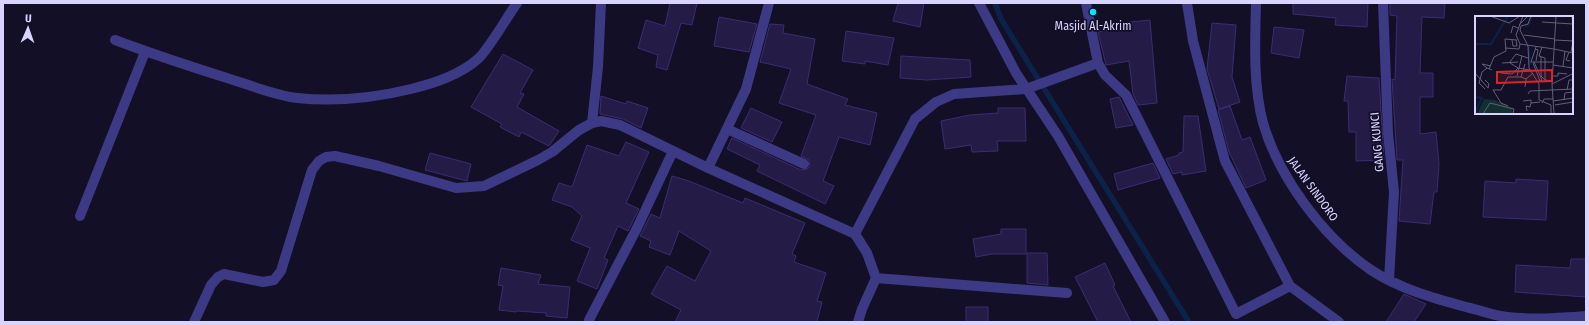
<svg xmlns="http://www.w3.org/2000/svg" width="1589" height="325" viewBox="0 0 1589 325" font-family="'Fira Sans Condensed',sans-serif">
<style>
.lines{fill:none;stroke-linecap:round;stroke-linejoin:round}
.stream{stroke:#0c2248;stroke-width:5.5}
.building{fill:#241b47;stroke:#3b2d73}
.minor{stroke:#3d3a85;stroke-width:10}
.poi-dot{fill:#00e5ff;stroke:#130f26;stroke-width:1.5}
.labels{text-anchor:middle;stroke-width:3.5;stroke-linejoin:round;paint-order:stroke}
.poi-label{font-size:12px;fill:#d9d4ff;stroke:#130f26}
.street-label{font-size:12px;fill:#d9d4ff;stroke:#130f26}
.inset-river{fill:none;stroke:#0c2248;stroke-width:2}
.inset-road{fill:none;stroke:#625e7d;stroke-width:1}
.view{fill:#d62828;fill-opacity:0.15;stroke:#d62828;stroke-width:2}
.inset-edge{fill:none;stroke:#d9d4ff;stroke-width:2}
</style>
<rect width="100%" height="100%" fill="#130f26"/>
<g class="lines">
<path class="stream" d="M995 3 1001 19 1189 322"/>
</g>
<path class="building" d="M670 3H697L692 25 681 23 667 70 656 67 658 55 638 48 646 20 665 26Z
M898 3H924L920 27 893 21Z
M1293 3H1368L1367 27 1335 25 1336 18 1293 14Z
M1390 3H1445L1444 18 1422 17 1420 73H1433V97H1420V134L1436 132 1439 164 1437 192H1434L1430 224 1399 221 1403 160H1397L1392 79 1395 80 1397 16 1390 15Z
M719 17 757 24 749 52 714 46Z
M1150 20 1157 103 1138 105 1133 94 1129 61 1106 65 1098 32 1131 27 1130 22Z
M1212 23 1236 25 1232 77 1240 102 1219 109 1207 69Z
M770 24 784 25 783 33 815 39 807 84 848 99 845 105 877 113 870 145 839 137 823 181 834 186 825 204 757 171 760 165 727 149 732 138 801 170 807 169 810 166 809 160 801 156 816 115 779 103 791 69 760 62Z
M1274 27 1304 30 1299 58 1271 53Z
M846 31 894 38 888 65 865 61V64L842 61Z
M503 54 533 70 520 93 524 94 517 107 559 131 549 146 521 132 519 137 500 127 502 124 471 107Z
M901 56 970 60 971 77 927 80 900 78Z
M1347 76 1379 78 1384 160 1356 161V132H1349L1348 101H1344Z
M601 96 626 104 627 101 648 108 641 128 623 119 600 114Z
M1119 97 1133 125 1116 128 1110 99Z
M1230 106 1242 140 1250 137 1266 180 1246 188 1229 152 1218 110Z
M751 108 782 122 772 142 741 128Z
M998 108H1025L1026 141H997L998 151 972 152 971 145 945 149 941 121 970 115 998 113Z
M1184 116H1198L1206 171 1182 175V172L1173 174 1166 159 1179 155V153L1183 152Z
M626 142 649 152 626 203 639 209 628 231 618 226 604 258 608 260 597 289 577 281 590 248 571 240 582 216 572 207 552 200 559 183 572 187 587 145 619 156Z
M430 153 471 164 467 181 425 170Z
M1153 163 1160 178 1118 190 1114 174Z
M672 176 689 181 743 203 745 198 805 223 792 254 796 256 794 262 826 273 817 301 822 302 817 322H675L681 310 651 294 667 266 695 281 711 251 679 231 670 255 649 247 651 241 640 236 651 214 660 218Z
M1516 179 1548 181 1546 220 1483 217 1485 181 1516 183Z
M1001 229H1026V254H992L976 257 973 239 1001 234Z
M1027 253H1047L1048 285 1027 283Z
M1571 259H1586V297L1515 292 1516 265 1570 268Z
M1105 263 1115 285 1113 286 1131 322H1098L1075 277Z
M501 268 541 275 538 284 570 287 567 318 546 316V313L517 311 516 312 499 310 503 286 498 285Z
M1404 294 1426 304 1414 322H1386Z
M966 307H988V322H966Z"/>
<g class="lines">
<path class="minor" d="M769 3 746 89 708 168 855 234
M979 3 1016 73 1058 136 1165 322
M1086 3 1098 63 1105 75 1126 95 1236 314 1290 286 1225 161 1193 41 1187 3
M1256 3C1255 42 1253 85 1263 123 1279 178 1324 238 1371 270 1400 289 1433 298 1466 307 1480 310 1494 316 1507 317 1534 320 1560 318 1586 316
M1383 3 1388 133 1394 192 1389 280
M115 40C152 54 189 66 227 78 250 85 273 95 297 98 335 102 374 98 411 89 435 83 460 75 479 58 490 47 507 17 517 3
M592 123 598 67 601 3
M727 129 804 164
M80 216 145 52
M876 278 1067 293
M1290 286 1339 322
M589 320 637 228 673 151
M194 322 211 285 218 277 224 274 263 282 274 280 281 271 312 170 319 161 326 157 335 156 379 166 456 188 484 186 538 160 552 152 579 130 592 123 601 121 620 125 708 168
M858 322 862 309 876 278 867 253 855 234 915 119 936 102 954 94 1026 89 1098 63"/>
</g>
<circle class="poi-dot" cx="1093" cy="12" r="4"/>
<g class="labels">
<g class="poi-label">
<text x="1093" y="30">Masjid Al-Akrim</text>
</g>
<g class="street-label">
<text transform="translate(1377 142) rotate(-95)" y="4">GANG KUNCI</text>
<text transform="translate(1313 189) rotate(54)" y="4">JALAN SINDORO</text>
</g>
</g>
<g transform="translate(1475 16)">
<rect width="98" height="98" fill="#130f26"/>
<path d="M9 83 20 84 37 92 38 98H2Z" fill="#12302f"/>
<path class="inset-river" d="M50 10 53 9 57 0M0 28H16L33 0M54 31 55 49M0 81 7 82 0 97"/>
<path class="inset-road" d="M15 0 34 7 45 0M48 0 41 19 45 28 79 33M56 0 53 8 46 10 45 14 53 30 54 52 64 68V84L76 89V98M67 6 98 8 97 1M98 8V25M44 9 53 0M36 17 38 10 43 12M49 19 80 23M37 24 38 30H42L41 24M80 24 98 25 96 36M61 31 56 46H78M67 31 64 40 70 42V64M30 32 44 33 45 28M60 33 63 34 61 45M79 33 98 37M94 36 91 44 95 45M66 41V60L70 64 77 65M59 46 67 64 65 65M27 47 43 46M34 47 41 38 53 42M35 47 43 52 55 54M58 47 65 65M50 48 46 61 51 63M78 49 98 52M88 50 90 35M12 52 7 48 16 50M14 53 19 41 31 35 30 23 42 24M0 57 13 72 14 68 10 64M26 57 37 58 43 52M42 60 47 40M78 60H83V57L92 58M77 68 97 58M50 71 51 63 57 58M10 73 4 67 7 56 12 52 17 54M92 74 94 64H98M53 78 55 75 98 73M89 84 90 77 98 76M48 85 56 84V87L65 86M78 85 98 82M67 87 69 83H78M80 89 98 86M33 90 26 87 18 74H26L33 61H46M52 95 51 90 55 91 56 87M8 98 15 87 39 93 38 98M79 98 77 68 81 0"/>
<path class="view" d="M77 54V65L22 67V56Z"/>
<rect width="98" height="98" class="inset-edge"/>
</g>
<rect width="1589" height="325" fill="none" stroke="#d9d4ff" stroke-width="8"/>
<g transform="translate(28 28) rotate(2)" stroke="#130f26" stroke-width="3" paint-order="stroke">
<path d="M0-3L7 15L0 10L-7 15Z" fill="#d9d4ff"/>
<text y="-6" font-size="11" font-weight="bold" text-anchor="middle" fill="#d9d4ff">U</text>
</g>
</svg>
